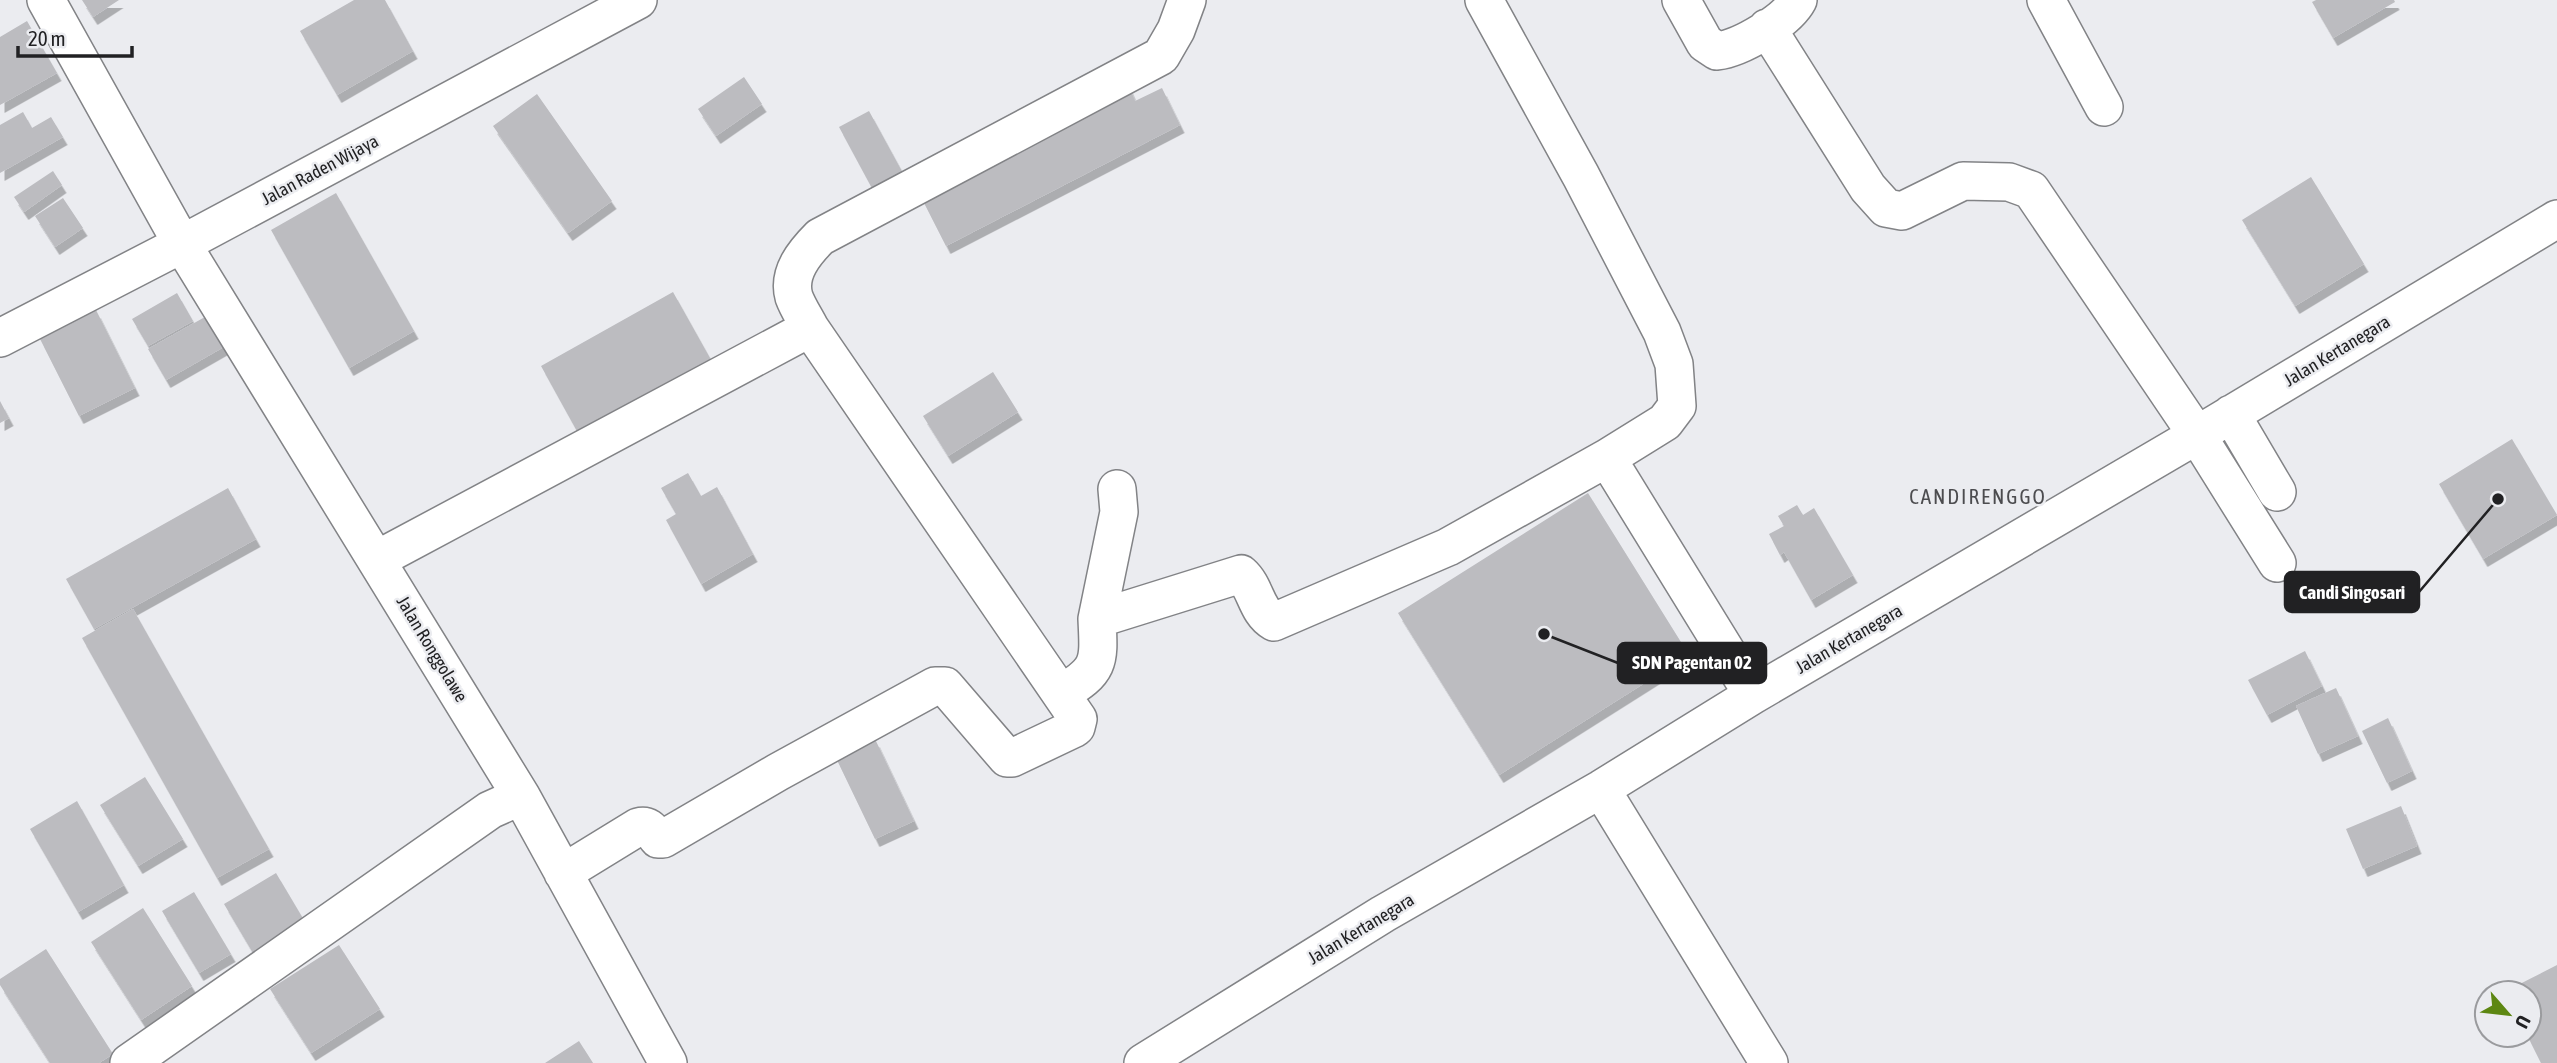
<svg xmlns="http://www.w3.org/2000/svg" width="2557" height="1063" viewBox="0 0 2557 1063" font-family="'Asap Condensed',sans-serif">
<style>
.building{fill:#bcbcc0;filter:url(#shadow)}
.lines{fill:none;stroke-linecap:round;stroke-linejoin:round}
.street-casing{stroke:#828386;stroke-width:40}
.street{stroke:#fff;stroke-width:37}
.labels{text-anchor:middle;stroke-width:5;stroke-linejoin:round;paint-order:stroke}
.street-label{font-size:18px;fill:#212123;stroke:#ebecf0}
.quarter-label{font-size:21px;letter-spacing:2px;fill:#4c4c4f;stroke:#ebecf0}
.leader{fill:none;stroke:#212123;stroke-width:2.5}
.callout-dot{fill:#212123;stroke:#ebecf0;stroke-width:2.5}
.callout{fill:#212123;stroke:#212123;stroke-width:2.5}
.callout-label{font-size:19px;text-anchor:middle;font-weight:bold;fill:#fff}
</style>
<defs>
<filter id="shadow"><feDropShadow dx="4.5" dy="8" stdDeviation="0" flood-color="#0004"/></filter>
</defs>
<rect width="100%" height="100%" fill="#ebecf0"/>
<path class="building" d="M82 0H119L93 17Z
M354 0H385L413 51 337 95 300 31Z
M2316 0H2394L2395 2 2333 38 2312 2Z
M27 21 57 73 0 105V37Z
M744 77 762 104 716 136 698 109Z
M1128 85 1135 101 1162 88 1180 125 946 246 919 193Z
M537 94 612 201 568 233 493 126Z
M869 111 910 186 880 203 839 127Z
M23 112 32 128 51 117 63 137 0 173V125Z
M53 171 62 185 24 212 14 197Z
M2311 177 2364 264 2295 306 2242 220Z
M336 193 414 331 349 368 271 230Z
M63 198 83 228 55 247 35 216Z
M673 292 715 367 583 442 541 366Z
M177 293 193 321 148 346 132 319Z
M96 310 135 388 79 416 40 339Z
M212 313 229 344 166 380 148 349Z
M993 372 1018 412 948 456 923 416Z
M0 401 9 418 0 423Z
M2512 439 2557 515 2483 559 2439 484Z
M688 473 701 496 717 487 753 554 701 584 666 520 676 514 661 488Z
M228 488 256 539 94 629 66 579Z
M1588 493 1689 655 1499 775 1398 613Z
M1797 505 1803 515 1814 508 1853 575 1811 600 1784 552 1780 555 1769 534 1784 526 1778 516Z
M133 609 269 849 217 878 82 638Z
M2305 651 2322 686 2267 715 2248 680Z
M2336 688 2358 736 2318 754 2296 706Z
M2388 718 2412 771 2387 783 2362 731Z
M875 739 914 821 875 839 836 758Z
M145 777 183 839 138 866 100 805Z
M77 801 124 885 78 912 30 829Z
M2401 806 2417 846 2363 869 2346 829Z
M276 873 311 932 259 963 224 904Z
M194 892 231 954 199 973 162 911Z
M143 908 192 986 141 1020 91 942Z
M339 945 380 1009 311 1053 270 989Z
M46 949 113 1054 99 1063H50L0 985V979Z
M2557 965V1063H2541L2527 1035H2529V993H2502Z
M579 1041 593 1063H545Z"/>
<g class="lines">
<g class="street-casing">
<path id="street" d="M46 0 182 244 521 796 668 1063
M1484 0 1581 176 1662 332 1674 364 1677 406 1665 422 1607 458 1753 695
M1681 0 1705 43 1717 51C1741 48 1787 21 1798 0
M2046 0 2104 107
M1767 28 1868 188 1886 208 1902 211 1963 181 2009 182 2031 190 2197 435 2277 563
M810 328C805 318 798 308 794 297 787 273 805 252 820 237L1161 56 1176 30 1187 0
M0 338 182 244 638 0
M2231 414 2277 492
M1117 489 1119 512 1097 619 1241 574C1256 587 1256 612 1274 622L1448 547 1607 458
M378 559 810 328 1078 719 1076 727 1073 729 1012 758H1007L945 686H935L778 772 663 839H658C652 831 649 824 638 827L563 873
M1062 693C1101 670 1099 662 1097 619
M1601 789 1769 1063
M129 1063 490 810 521 796
M1143 1063 1383 914 1601 789 1753 695 2197 435 2557 219"/>
</g>
<use href="#street" class="street"/>
</g>
<g class="labels">
<g class="street-label">
<text transform="translate(320 170) rotate(-28)" y="6">Jalan Raden Wijaya</text>
<text transform="translate(2337 351) rotate(-31)" y="6">Jalan Kertanegara</text>
<text transform="translate(1849 639) rotate(-30)" y="6">Jalan Kertanegara</text>
<text transform="translate(432 649) rotate(59)" y="6">Jalan Ronggolawe</text>
<text transform="translate(1361 929) rotate(-31)" y="6">Jalan Kertanegara</text>
</g>
<g class="quarter-label">
<text x="1978" y="504">CANDIRENGGO</text>
</g>
</g>
<path class="leader" d="M2498 499L2419 592M1544 634L1618 663"/>
<g class="callout-dot">
<circle cx="2498" cy="499" r="7"/>
<circle cx="1544" cy="634" r="7"/>
</g>
<g class="callout">
<rect x="2285" y="572" width="134" height="40" rx="7"/>
<rect x="1618" y="643" width="148" height="40" rx="7"/>
</g>
<g class="callout-label">
<text x="2352" y="599">Candi Singosari</text>
<text x="1692" y="669">SDN Pagentan 02</text>
</g>
<g transform="translate(2508 1014) rotate(118)"><circle r="33" fill="#ebecf0" stroke="#9a9b9e" stroke-width="2"/>
<path d="M0-5L12 26L0 18L-12 26Z" fill="#5d8712"/>
<text y="-10" font-size="19" font-weight="bold" text-anchor="middle" fill="#212123">U</text>
</g>
<path d="M18 46v10h114v-10" fill="none" stroke="#212123" stroke-width="3.5"/>
<text x="28" y="46" font-size="21" fill="#212123" stroke="#ebecf0" stroke-width="5" paint-order="stroke">20 m</text>
</svg>
